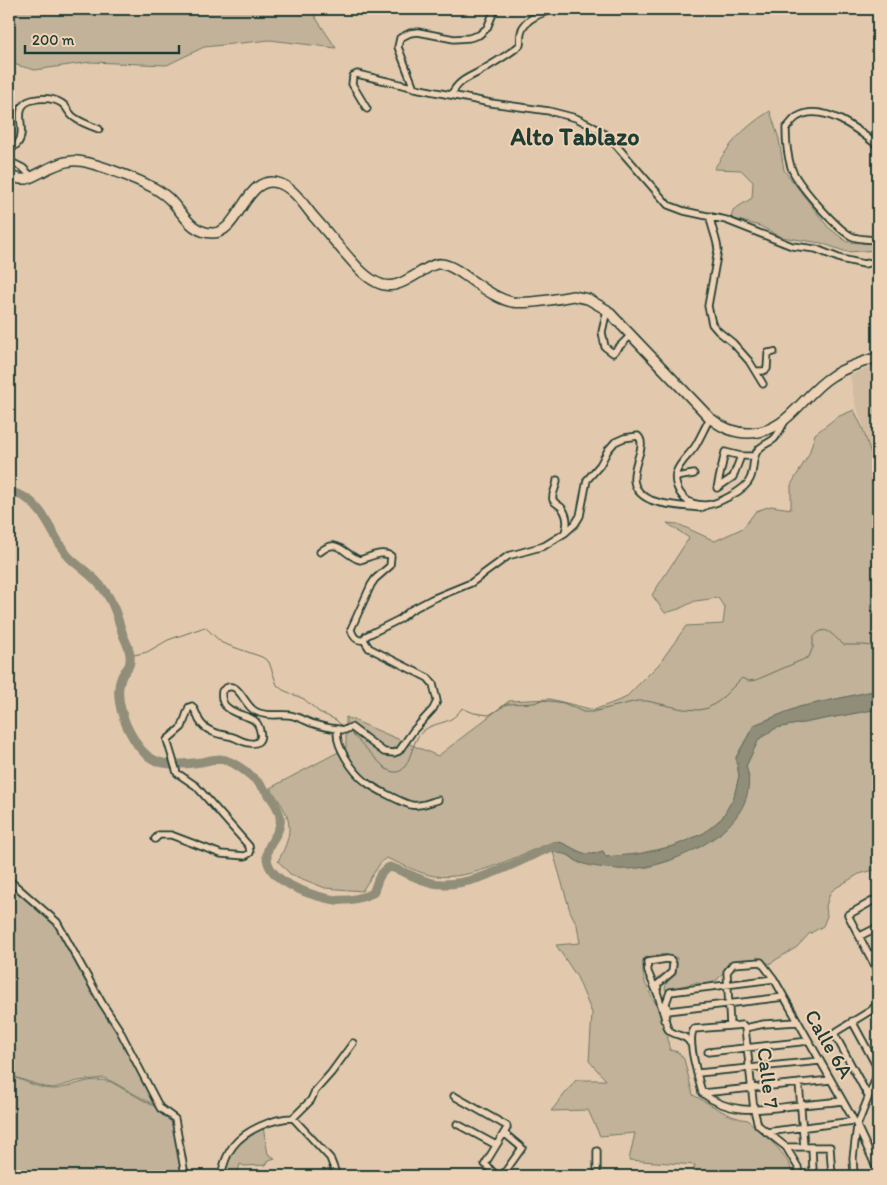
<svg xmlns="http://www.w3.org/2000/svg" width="887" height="1185" viewBox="0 0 887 1185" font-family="Itim,sans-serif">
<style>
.built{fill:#d1bca2}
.green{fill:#c1b299;stroke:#707866}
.water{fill:#908d79;stroke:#636d5d}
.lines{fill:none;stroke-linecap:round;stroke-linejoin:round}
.stream{stroke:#636d5d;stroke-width:1}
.river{stroke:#908d79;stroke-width:9}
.street-casing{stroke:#1f3d34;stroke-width:9}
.primary-casing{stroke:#1f3d34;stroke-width:12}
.street{stroke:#eed2b5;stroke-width:5.5}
.primary{stroke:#eed2b5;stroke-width:9}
.labels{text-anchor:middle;stroke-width:4;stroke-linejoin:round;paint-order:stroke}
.street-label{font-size:21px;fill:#1f3d34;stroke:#eed2b5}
.quarter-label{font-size:24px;font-weight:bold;fill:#1f3d34;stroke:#eed2b5}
</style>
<rect width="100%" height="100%" fill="#e2c9ad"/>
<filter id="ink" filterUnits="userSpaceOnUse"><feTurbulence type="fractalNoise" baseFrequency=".02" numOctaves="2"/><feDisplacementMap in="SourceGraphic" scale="10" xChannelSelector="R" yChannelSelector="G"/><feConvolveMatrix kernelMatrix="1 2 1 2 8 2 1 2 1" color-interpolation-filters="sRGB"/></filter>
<g filter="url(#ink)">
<path class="built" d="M878 364V466L876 464 854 399 850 375Z"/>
<path class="green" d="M9 9H310L336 48 270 40 204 47 167 65 90 62 35 70 9 63Z
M770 111 779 139 784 170 828 227 847 242 878 244V250L847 252 821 243 781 237 760 226 731 218 733 210 752 198 753 182 741 170 714 169C732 141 742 129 770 111Z
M854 410 863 429 875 466 878 469V690L799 707 754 725 736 757 739 776 734 797 722 818 704 833 674 846 638 854 606 857 603 851C599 852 595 854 591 854 577 855 566 840 553 842 517 855 473 881 434 876 421 874 399 863 386 858L381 862 362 891 325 888 290 874 278 861C296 829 291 816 270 788L346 748V717L438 756 509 701 550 699 594 710 625 698 659 664 686 626 723 624 725 608 718 598 695 601 679 609 665 613 652 595 689 538 667 523 678 524 715 541 743 528 756 511 771 506 791 509V485L809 454 815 434 837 417Z
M878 709V869L859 874 834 889 830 893 826 906 827 916 823 926 809 934 797 947 769 964 757 957 756 959 728 963 726 969 717 980 709 984 695 983 665 990C665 978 679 973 677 958 665 952 656 955 644 958 639 985 653 993 661 1016 663 1022 667 1029 668 1035 668 1041 668 1045 670 1050L678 1052 684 1059 693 1095C711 1104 728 1118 748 1120 762 1134 792 1155 792 1176H692L695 1165 629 1160 635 1133 600 1136 588 1110 551 1111 576 1080H606L589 1061 592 1013 577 977 556 945 580 943 577 925 570 911 553 852 568 855 579 863 620 869 648 867 669 861 720 834 749 777 746 766 759 739 776 728Z
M9 882 56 923 118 1030 156 1106 111 1081 103 1078 78 1081 54 1088 44 1087 9 1075Z
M11 1076C25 1081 42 1090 56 1089 75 1086 91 1076 111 1082L157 1108 173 1120 184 1176H9V1077Z
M263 1127 268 1154 275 1158 269 1160 266 1165 244 1166 240 1164 237 1176H223C228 1149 240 1141 263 1127Z"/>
<path class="water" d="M878 690V709L776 728 759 739 746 766C766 828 668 872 618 869 606 868 592 867 581 863 576 862 573 857 568 855 564 853 558 853 553 852V842C566 840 577 855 591 854 595 854 599 852 603 851L606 857 638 854 674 846 704 833 722 818 734 797 739 776 736 758 754 725 799 707Z"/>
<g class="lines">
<path class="stream" d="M130 656 147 652 168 640 205 627 222 643 262 657 269 662 277 685 283 690 304 699 319 712 336 720 343 727
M349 731 386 769C410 783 409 746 420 734 434 719 449 728 462 708L474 713 489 715 507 704 534 703 542 700 564 703 583 712H592L637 701H647L683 709 699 710 708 708 719 701 742 678 748 681 756 680 809 657 813 647V638C826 621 833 637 844 645H864L878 647"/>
<path class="river" d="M9 491C15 493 24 496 29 500 47 514 54 539 68 556 77 566 90 573 99 584 113 598 117 617 123 635 126 642 130 649 130 656 131 668 126 668 122 676 113 696 124 724 135 741 151 768 173 766 201 762 207 761 214 759 220 759 235 760 257 780 266 791 301 833 260 836 268 863 275 885 316 897 336 900 348 901 362 898 373 893 378 882 378 872 390 867 404 871 418 880 433 883 470 890 520 860 553 846L563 849"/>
<g class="street-casing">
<path id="street" d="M414 88 398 47 400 38 410 33 418 32 454 39 469 38 479 35 487 28 495 9
M451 95C458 82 465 79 477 73 491 65 508 55 520 45 521 41 520 37 521 33 523 18 545 12 556 9
M367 109 352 84 353 76 357 74 420 89 491 103 549 111 576 118 592 126 609 137 668 205 684 211 726 220 792 246 816 249 841 259 864 264 878 261
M878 146C860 131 823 101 797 117 793 119 790 125 786 128 786 141 787 154 791 167 796 183 836 228 851 236 859 240 870 239 878 240
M9 150C12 148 16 146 18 143 28 129 10 106 32 100 43 97 57 98 65 106 68 110 70 115 75 118 82 123 91 126 99 129
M9 161 23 168 32 177
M710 216C711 228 717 238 718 250L708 306 712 324 718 331 733 343 749 361 763 384
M607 310 602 332 605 347 613 353 631 335
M756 371H763L767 369 768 353 774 352
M710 418C705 427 701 436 696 445 690 455 680 461 676 473 674 482 678 492 684 498 689 503 697 505 705 505 716 505 746 490 750 479 755 469 751 459 758 450 762 445 769 443 774 439 778 435 781 428 784 423
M676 477 694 474
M557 480C557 487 551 494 553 500 555 504 560 505 562 508 567 515 568 524 565 532
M717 488 725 452 741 456H754
M717 488 733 477 741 456
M320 552C337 538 341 551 357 559L360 560C370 557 382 550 391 556L390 566 375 579 371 585 351 629C353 637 356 641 364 640
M438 800C430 802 420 807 411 805 403 803 373 788 366 782 354 773 333 744 338 729L345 730 351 727 384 752 394 753 399 751 413 731 433 709 437 701 433 684 428 678 369 648 364 640 366 636 400 619 411 610 432 599 471 583 508 556 544 546 565 533 575 524 580 516 587 480 600 465 608 450 615 442 624 438 638 436C652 449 613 483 651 500 666 506 685 506 701 508L707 505
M155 839 159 835H171L221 854 245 856 250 853 249 846 196 786 177 773 167 740 182 727 189 707 192 706C196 711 197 715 199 720 205 731 217 734 229 736 236 737 243 743 250 743 254 744 258 743 260 739 261 736 261 734 260 731 257 713 238 718 228 708 222 704 221 698 222 691 238 676 243 705 255 711 265 717 278 714 289 715 297 716 304 720 311 723 320 726 328 728 338 729
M9 880 57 922 102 1003 119 1029 160 1108 175 1119 184 1169 186 1176
M878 898 848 915 878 972
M860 936 878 927
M870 955 878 950
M657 992 658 984 672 972 673 964 671 960 667 959 647 962 648 972 658 995 668 1029C674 1037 685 1033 690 1043
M873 1008 878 1018
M668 1011 666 1003 670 992 774 979
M664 1020 668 1011 784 997
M852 1021 878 1069
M730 1026 727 972 733 964 761 962 774 979 857 1126 878 1171
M745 1028 754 1110 758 1125 786 1147 798 1167 799 1175
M708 1052 809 1041
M698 1073 820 1061
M799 1083 804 1147
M875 1083 878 1100
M702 1093C699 1079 686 1040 694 1029L743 1025 745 1028 764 1024 797 1022
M702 1093C731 1115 757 1110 792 1106 809 1104 826 1103 843 1101
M702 1093 831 1080
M454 1096 507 1126V1128L485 1164 497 1176
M868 1096 834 1033 878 1006
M293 1118 311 1100 315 1091 331 1073 353 1043
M457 1124 496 1145
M766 1132 854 1121
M786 1147H830L832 1176
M812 1147 813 1171
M221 1176C223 1166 226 1155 233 1146 245 1130 274 1118 293 1118L330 1158 337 1176
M502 1176 522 1148 504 1133
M597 1176V1151
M854 1176 853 1158 857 1126 878 1073"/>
</g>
<g class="primary-casing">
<path id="primary" d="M9 176 20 179H27C42 173 56 162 72 161 88 159 139 180 154 188 161 192 167 196 172 202 184 215 192 233 213 233 240 233 246 170 281 184 295 190 304 205 313 216 329 234 344 253 360 270 386 295 397 286 424 270 429 267 435 263 441 264 453 265 465 276 474 282 486 290 498 299 512 302 527 304 557 299 573 296L588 299 607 310 710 418C721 427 733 433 748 433 789 433 801 395 832 376 845 367 863 362 878 357"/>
</g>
<use href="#street" class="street"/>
<use href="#primary" class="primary"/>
</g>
</g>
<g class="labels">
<g class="street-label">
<text transform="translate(829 1044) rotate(60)" y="7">Calle 6A</text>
<text transform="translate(768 1078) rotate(83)" y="7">Calle 7</text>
</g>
<g class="quarter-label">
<text x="575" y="145">Alto Tablazo</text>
</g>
</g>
<rect width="887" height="1185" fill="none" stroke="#eed2b5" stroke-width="30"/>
<rect x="15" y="15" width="857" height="1155" fill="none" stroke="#1f3d34" stroke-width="2" filter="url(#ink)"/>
<path d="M25 45v8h154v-8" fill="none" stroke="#1f3d34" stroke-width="2.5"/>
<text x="32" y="45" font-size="15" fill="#1f3d34" stroke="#eed2b5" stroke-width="4" paint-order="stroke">200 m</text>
</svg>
